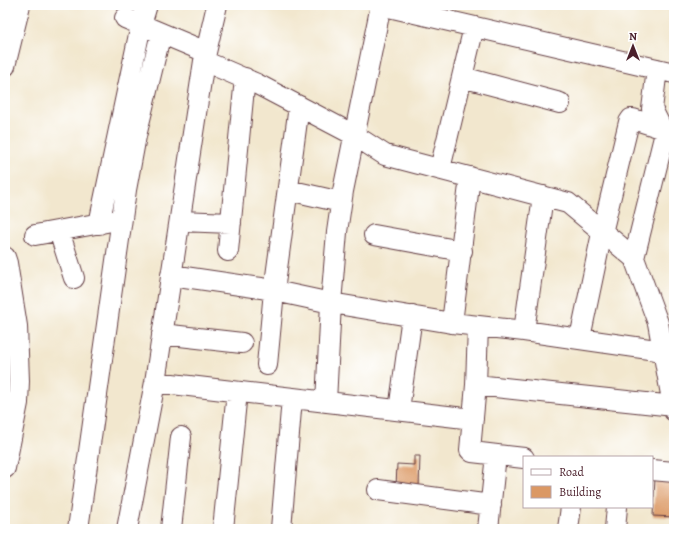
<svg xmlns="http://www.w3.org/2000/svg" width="679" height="534" viewBox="0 0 679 534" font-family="Alegreya,serif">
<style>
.building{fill:#db9864}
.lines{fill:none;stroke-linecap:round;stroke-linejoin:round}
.minor-casing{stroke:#633d43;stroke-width:22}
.minor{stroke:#fff;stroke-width:20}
</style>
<rect width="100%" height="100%" fill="#fff"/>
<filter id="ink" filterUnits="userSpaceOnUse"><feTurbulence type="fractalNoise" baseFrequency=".025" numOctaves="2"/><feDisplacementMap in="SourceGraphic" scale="8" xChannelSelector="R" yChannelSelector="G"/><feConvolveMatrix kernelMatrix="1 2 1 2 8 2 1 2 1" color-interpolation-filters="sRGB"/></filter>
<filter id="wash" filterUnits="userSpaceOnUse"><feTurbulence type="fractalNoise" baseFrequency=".012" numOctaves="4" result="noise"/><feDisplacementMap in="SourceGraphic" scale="16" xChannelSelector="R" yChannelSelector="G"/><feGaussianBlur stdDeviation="0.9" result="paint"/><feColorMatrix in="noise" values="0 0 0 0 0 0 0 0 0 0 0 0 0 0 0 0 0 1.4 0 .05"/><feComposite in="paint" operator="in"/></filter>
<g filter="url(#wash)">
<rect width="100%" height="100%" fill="#f2e7ce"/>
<g id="blocks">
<path class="building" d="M414 456H420L419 487H396L397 464 414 465Z
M655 478 674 479V517L653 516Z"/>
</g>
</g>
<g filter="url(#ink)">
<use href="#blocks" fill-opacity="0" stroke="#633d43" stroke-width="1"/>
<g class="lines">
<g class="minor-casing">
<path id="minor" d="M217 5 204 61 257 84 354 135 385 155 568 203 634 258 658 323 674 411
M380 5 674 73
M125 18 206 52
M5 66 20 5
M462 77 560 103
M440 169 474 27
M288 190 341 202
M180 221 231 223
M99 224 141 25 147 5
M59 231 74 278
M35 235 112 221
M374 235 462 251
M228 251 245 78
M5 257 7 263 17 326 19 381 18 403 5 468
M634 258 664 137 663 131 652 109 657 69
M171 275 261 288 331 303 452 323 524 331 663 351
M452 323 470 177
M478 326 476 385 470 450 472 452 524 458
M524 331 543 196
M162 334 242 343
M580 338 602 233 629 122 631 119H633L661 128
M267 365 274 291 299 106
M155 382 473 419
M476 385 674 406
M326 402 331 303 337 232 343 191 381 5
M399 410 412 316
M652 470 674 472
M378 490 491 505
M78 529 126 190 136 136 161 33
M127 529 155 382 204 61
M171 529 181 437
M223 529 237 392
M281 529 292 398
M488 529 496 455
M568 529 571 507
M615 529 617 507"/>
</g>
<use href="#minor" class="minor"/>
</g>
</g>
<rect width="679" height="534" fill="none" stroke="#fff" stroke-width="20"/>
<rect x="523" y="456" width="130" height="52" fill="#ffffff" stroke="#b7a5aa"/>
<rect x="531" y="469" width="20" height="6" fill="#ffffff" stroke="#b7a5aa"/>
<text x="559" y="476" font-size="12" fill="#4a1f2b">Road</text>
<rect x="531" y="486" width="20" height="12" fill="#db9864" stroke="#b7a5aa"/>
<text x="559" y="496" font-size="12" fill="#4a1f2b">Building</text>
<g transform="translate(633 46)" stroke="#ffffff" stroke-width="3" paint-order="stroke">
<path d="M0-3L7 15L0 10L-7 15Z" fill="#4a1f2b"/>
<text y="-6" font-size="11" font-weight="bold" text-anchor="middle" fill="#4a1f2b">N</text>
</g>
</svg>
